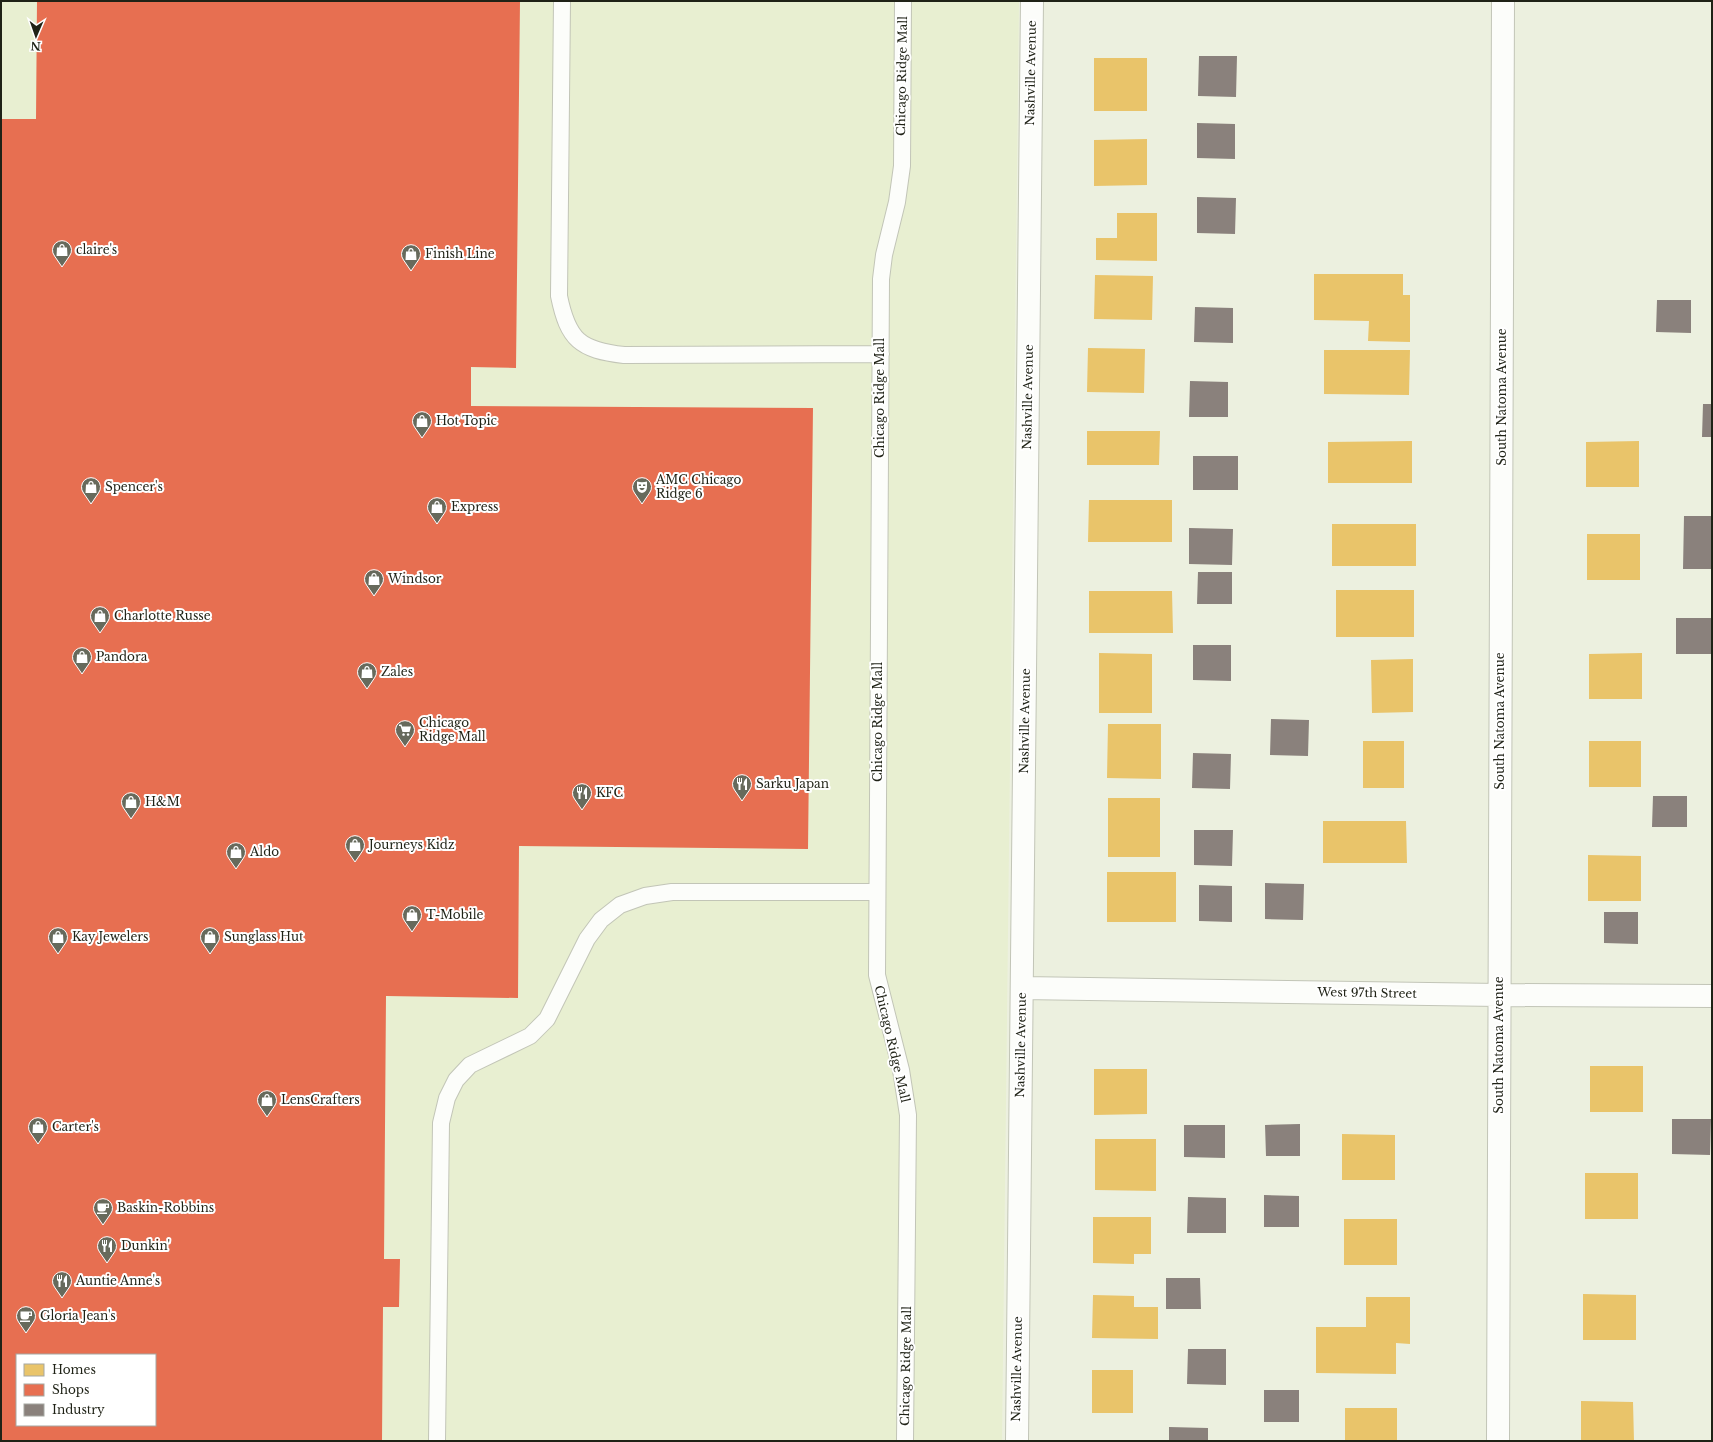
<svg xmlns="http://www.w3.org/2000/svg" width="1713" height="1442" viewBox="0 0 1713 1442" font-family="'Libre Baskerville',serif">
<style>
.built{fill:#e8efd1;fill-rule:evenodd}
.homes{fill:#e9c46a}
.shops{fill:#e76f51;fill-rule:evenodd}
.industry{fill:#8a817c}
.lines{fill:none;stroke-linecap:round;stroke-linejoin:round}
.service-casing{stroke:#c2c5b7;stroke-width:18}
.minor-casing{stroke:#c2c5b7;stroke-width:24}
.service{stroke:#fcfdfa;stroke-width:16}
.minor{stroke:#fcfdfa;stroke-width:22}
.labels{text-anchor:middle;stroke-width:4;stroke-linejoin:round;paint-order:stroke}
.street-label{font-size:12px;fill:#1f2216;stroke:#fff}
.poi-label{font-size:12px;fill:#1f2216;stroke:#fff;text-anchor:start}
</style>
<rect width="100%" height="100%" fill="#ecf0df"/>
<path class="built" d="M1 1H1019L1002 1441H1ZM17 1355H155V1425H17Z"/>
<path class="homes" d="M1094 58H1147V111H1094Z
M1147 139V185L1094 186V140Z
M1117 213H1157V261L1096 260V238H1117Z
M1314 274H1403V295H1410V342L1368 341 1369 321 1314 320Z
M1095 275 1153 276 1152 320 1094 319Z
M1088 348 1145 349 1144 393 1087 392Z
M1324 350H1410L1409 395 1324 394Z
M1087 431H1160L1159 465H1087Z
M1412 441V483H1328V442Z
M1639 441V487H1586V442Z
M1089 500H1172V542H1088Z
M1332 524H1416V566H1332Z
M1587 534H1640V580H1587Z
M1336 590H1414V637H1336Z
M1089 591H1172L1173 633H1089Z
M1099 653 1152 654V713H1099Z
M1642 653V699H1589V654Z
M1413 659V712L1372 713 1371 660Z
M1108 724H1161V779L1107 778Z
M1363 741H1404V788H1363Z
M1589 741H1641V787H1589Z
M1108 798H1160V857H1108Z
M1323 821H1406L1407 863H1323Z
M1588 855 1641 856V901H1588Z
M1107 872H1176V922H1107Z
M1590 1066H1643V1112H1590Z
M1094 1069H1147V1114L1094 1115Z
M1342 1134 1395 1135V1180H1342Z
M1095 1139H1156V1191L1095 1190Z
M1585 1173H1638V1219H1585Z
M1093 1217H1151V1254H1134V1264L1093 1263Z
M1344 1219H1397V1265H1344Z
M1583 1294 1636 1295V1340H1583Z
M1093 1295 1134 1296V1307H1158V1339L1092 1338Z
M1366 1297H1410V1344L1396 1343V1374L1316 1373V1327H1366Z
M1092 1370H1133V1413H1092Z
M1581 1401 1633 1402 1634 1441H1581Z
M1345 1408H1397V1441H1345Z"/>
<path class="shops" d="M37 1H520L516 368 471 367V406L813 408 808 849 519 846 518 998 386 996 384 1259H400L399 1307H383L382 1441H1V119H36ZM17 1355H155V1425H17Z"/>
<path class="industry" d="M1199 56H1237L1236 97 1198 96Z
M1197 123 1235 124V159L1197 158Z
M1197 197 1236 198 1235 234 1197 233Z
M1657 300H1691V333L1656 332Z
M1195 307 1233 308V343L1194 342Z
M1190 381 1228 382V417H1189Z
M1703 404H1712V437H1702Z
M1193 456H1238V490H1193Z
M1684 516H1712V569H1683Z
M1189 528 1233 529 1232 565 1189 564Z
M1198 572H1232V604H1197Z
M1676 618H1712V654H1676Z
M1193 645H1231V681L1193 680Z
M1271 719 1309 720 1308 756 1270 755Z
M1193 753 1231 754 1230 789 1192 788Z
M1653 796H1687V827H1652Z
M1194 830H1233L1232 866 1194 865Z
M1265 883 1304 884 1303 920 1265 919Z
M1199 885 1232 886V922L1199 921Z
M1604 912H1638V944L1604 943Z
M1672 1119H1711L1710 1155 1672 1154Z
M1300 1124V1156H1266L1265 1125Z
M1184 1125H1225V1158L1184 1157Z
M1264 1195 1299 1196V1227H1264Z
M1188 1197 1226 1198V1233H1187Z
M1166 1278H1200L1201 1309H1166Z
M1188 1349H1226V1385L1187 1384Z
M1264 1390H1299V1422H1264Z
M1169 1427 1208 1428V1441H1169Z"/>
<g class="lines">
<g class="service-casing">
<path id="service" d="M562 1 559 296C568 340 580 350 624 355L881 354
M903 1 902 166 897 202 884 255 881 279 877 975 901 1070 908 1115 905 1441
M437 1441 441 1123 447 1098 456 1080 470 1065 530 1036 547 1019 587 939 601 920 620 905 645 896 672 892H877"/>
</g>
<g class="minor-casing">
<path id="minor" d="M1022 988 1499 995 1712 996
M1017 1441 1032 1
M1498 1441 1503 1"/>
</g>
<use href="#service" class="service"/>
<use href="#minor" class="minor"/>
</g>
<defs>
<g id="shop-pin" transform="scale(1)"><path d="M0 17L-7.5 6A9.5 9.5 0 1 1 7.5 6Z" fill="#676a5c" stroke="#fff"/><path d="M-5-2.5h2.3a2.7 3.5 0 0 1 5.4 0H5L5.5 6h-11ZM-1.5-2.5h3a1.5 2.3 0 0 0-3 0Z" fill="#fff"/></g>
<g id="theatre-pin" transform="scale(1)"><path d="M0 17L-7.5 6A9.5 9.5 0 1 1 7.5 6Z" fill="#676a5c" stroke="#fff"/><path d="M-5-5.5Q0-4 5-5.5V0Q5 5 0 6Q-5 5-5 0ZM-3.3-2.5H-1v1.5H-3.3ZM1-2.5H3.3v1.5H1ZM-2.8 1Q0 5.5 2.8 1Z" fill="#fff"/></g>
<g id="supermarket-pin" transform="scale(1)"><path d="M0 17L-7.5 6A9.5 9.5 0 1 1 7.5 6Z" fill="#676a5c" stroke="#fff"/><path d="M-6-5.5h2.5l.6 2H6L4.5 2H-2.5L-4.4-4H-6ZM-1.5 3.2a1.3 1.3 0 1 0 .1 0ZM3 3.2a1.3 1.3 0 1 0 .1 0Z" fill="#fff"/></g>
<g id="restaurant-pin" transform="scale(1)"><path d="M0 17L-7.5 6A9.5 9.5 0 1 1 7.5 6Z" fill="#676a5c" stroke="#fff"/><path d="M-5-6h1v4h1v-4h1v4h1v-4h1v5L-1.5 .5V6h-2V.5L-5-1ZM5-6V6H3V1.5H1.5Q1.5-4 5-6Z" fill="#fff"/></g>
<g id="cafe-pin" transform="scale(1)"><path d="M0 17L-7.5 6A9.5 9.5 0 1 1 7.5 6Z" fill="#676a5c" stroke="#fff"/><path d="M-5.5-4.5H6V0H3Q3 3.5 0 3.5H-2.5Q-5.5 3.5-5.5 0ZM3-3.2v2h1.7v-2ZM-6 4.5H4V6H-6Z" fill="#fff"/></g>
</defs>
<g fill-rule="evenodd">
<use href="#shop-pin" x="62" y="250"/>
<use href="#shop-pin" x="411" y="254"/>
<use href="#shop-pin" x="422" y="421"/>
<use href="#shop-pin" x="91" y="487"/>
<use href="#theatre-pin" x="642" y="487"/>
<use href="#shop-pin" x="437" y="507"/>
<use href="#shop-pin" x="374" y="579"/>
<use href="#shop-pin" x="100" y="616"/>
<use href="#shop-pin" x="82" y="657"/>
<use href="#shop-pin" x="367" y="672"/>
<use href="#supermarket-pin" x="405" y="730"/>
<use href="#restaurant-pin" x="742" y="784"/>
<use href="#restaurant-pin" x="582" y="793"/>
<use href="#shop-pin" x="131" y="802"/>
<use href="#shop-pin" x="355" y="845"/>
<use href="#shop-pin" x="236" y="852"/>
<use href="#shop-pin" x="412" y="915"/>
<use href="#shop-pin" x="58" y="937"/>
<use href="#shop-pin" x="210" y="937"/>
<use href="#shop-pin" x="267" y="1100"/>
<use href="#shop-pin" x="38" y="1127"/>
<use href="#cafe-pin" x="103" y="1208"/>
<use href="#restaurant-pin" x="107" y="1246"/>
<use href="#restaurant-pin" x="62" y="1281"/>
<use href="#cafe-pin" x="26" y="1316"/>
</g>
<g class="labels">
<g class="street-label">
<text transform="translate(1031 73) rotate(-89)" y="4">Nashville Avenue</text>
<text transform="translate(902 76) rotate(-89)" y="4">Chicago Ridge Mall</text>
<text transform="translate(1028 397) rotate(-89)" y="4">Nashville Avenue</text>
<text transform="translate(1502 397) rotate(-90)" y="4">South Natoma Avenue</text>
<text transform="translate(880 398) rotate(-90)" y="4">Chicago Ridge Mall</text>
<text transform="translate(1025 721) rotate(-89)" y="4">Nashville Avenue</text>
<text transform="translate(1500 721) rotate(-90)" y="4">South Natoma Avenue</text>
<text transform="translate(878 722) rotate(-90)" y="4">Chicago Ridge Mall</text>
<text transform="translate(1367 993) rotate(1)" y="4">West 97th Street</text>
<text transform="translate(892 1044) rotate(77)" y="4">Chicago Ridge Mall</text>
<text transform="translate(1021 1045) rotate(-89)" y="4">Nashville Avenue</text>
<text transform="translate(1499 1045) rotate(-90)" y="4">South Natoma Avenue</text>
<text transform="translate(906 1366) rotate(-89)" y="4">Chicago Ridge Mall</text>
<text transform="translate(1017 1369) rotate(-89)" y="4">Nashville Avenue</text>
</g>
<g class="poi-label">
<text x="76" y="254">claire's</text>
<text x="425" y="258">Finish Line</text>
<text x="436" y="425">Hot Topic</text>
<text x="656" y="484">AMC Chicago<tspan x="656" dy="14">Ridge 6</tspan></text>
<text x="105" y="491">Spencer's</text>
<text x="451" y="511">Express</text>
<text x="388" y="583">Windsor</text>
<text x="114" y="620">Charlotte Russe</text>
<text x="96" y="661">Pandora</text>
<text x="381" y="676">Zales</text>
<text x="419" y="727">Chicago<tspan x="419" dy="14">Ridge Mall</tspan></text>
<text x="756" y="788">Sarku Japan</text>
<text x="596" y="797">KFC</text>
<text x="145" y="806">H&amp;M</text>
<text x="369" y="849">Journeys Kidz</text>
<text x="250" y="856">Aldo</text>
<text x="426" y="919">T-Mobile</text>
<text x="72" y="941">Kay Jewelers</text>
<text x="224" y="941">Sunglass Hut</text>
<text x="281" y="1104">LensCrafters</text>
<text x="52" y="1131">Carter's</text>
<text x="117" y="1212">Baskin-Robbins</text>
<text x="121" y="1250">Dunkin'</text>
<text x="76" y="1285">Auntie Anne's</text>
<text x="40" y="1320">Gloria Jean's</text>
</g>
</g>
<rect width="1713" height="1442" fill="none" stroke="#1f2216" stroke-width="4"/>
<rect x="16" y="1354" width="140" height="72" fill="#ffffff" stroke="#a5a7a2"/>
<rect x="24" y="1364" width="20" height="12" fill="#e9c46a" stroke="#a5a7a2"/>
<text x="52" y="1374" font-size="12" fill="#1f2216">Homes</text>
<rect x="24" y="1384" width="20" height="12" fill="#e76f51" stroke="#a5a7a2"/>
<text x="52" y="1394" font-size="12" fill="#1f2216">Shops</text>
<rect x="24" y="1404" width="20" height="12" fill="#8a817c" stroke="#a5a7a2"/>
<text x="52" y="1414" font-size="12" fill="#1f2216">Industry</text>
<g transform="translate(36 36) rotate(182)" stroke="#ffffff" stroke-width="3" paint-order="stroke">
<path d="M0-3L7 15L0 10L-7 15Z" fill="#1f2216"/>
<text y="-6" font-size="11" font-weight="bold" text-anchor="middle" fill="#1f2216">N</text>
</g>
</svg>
